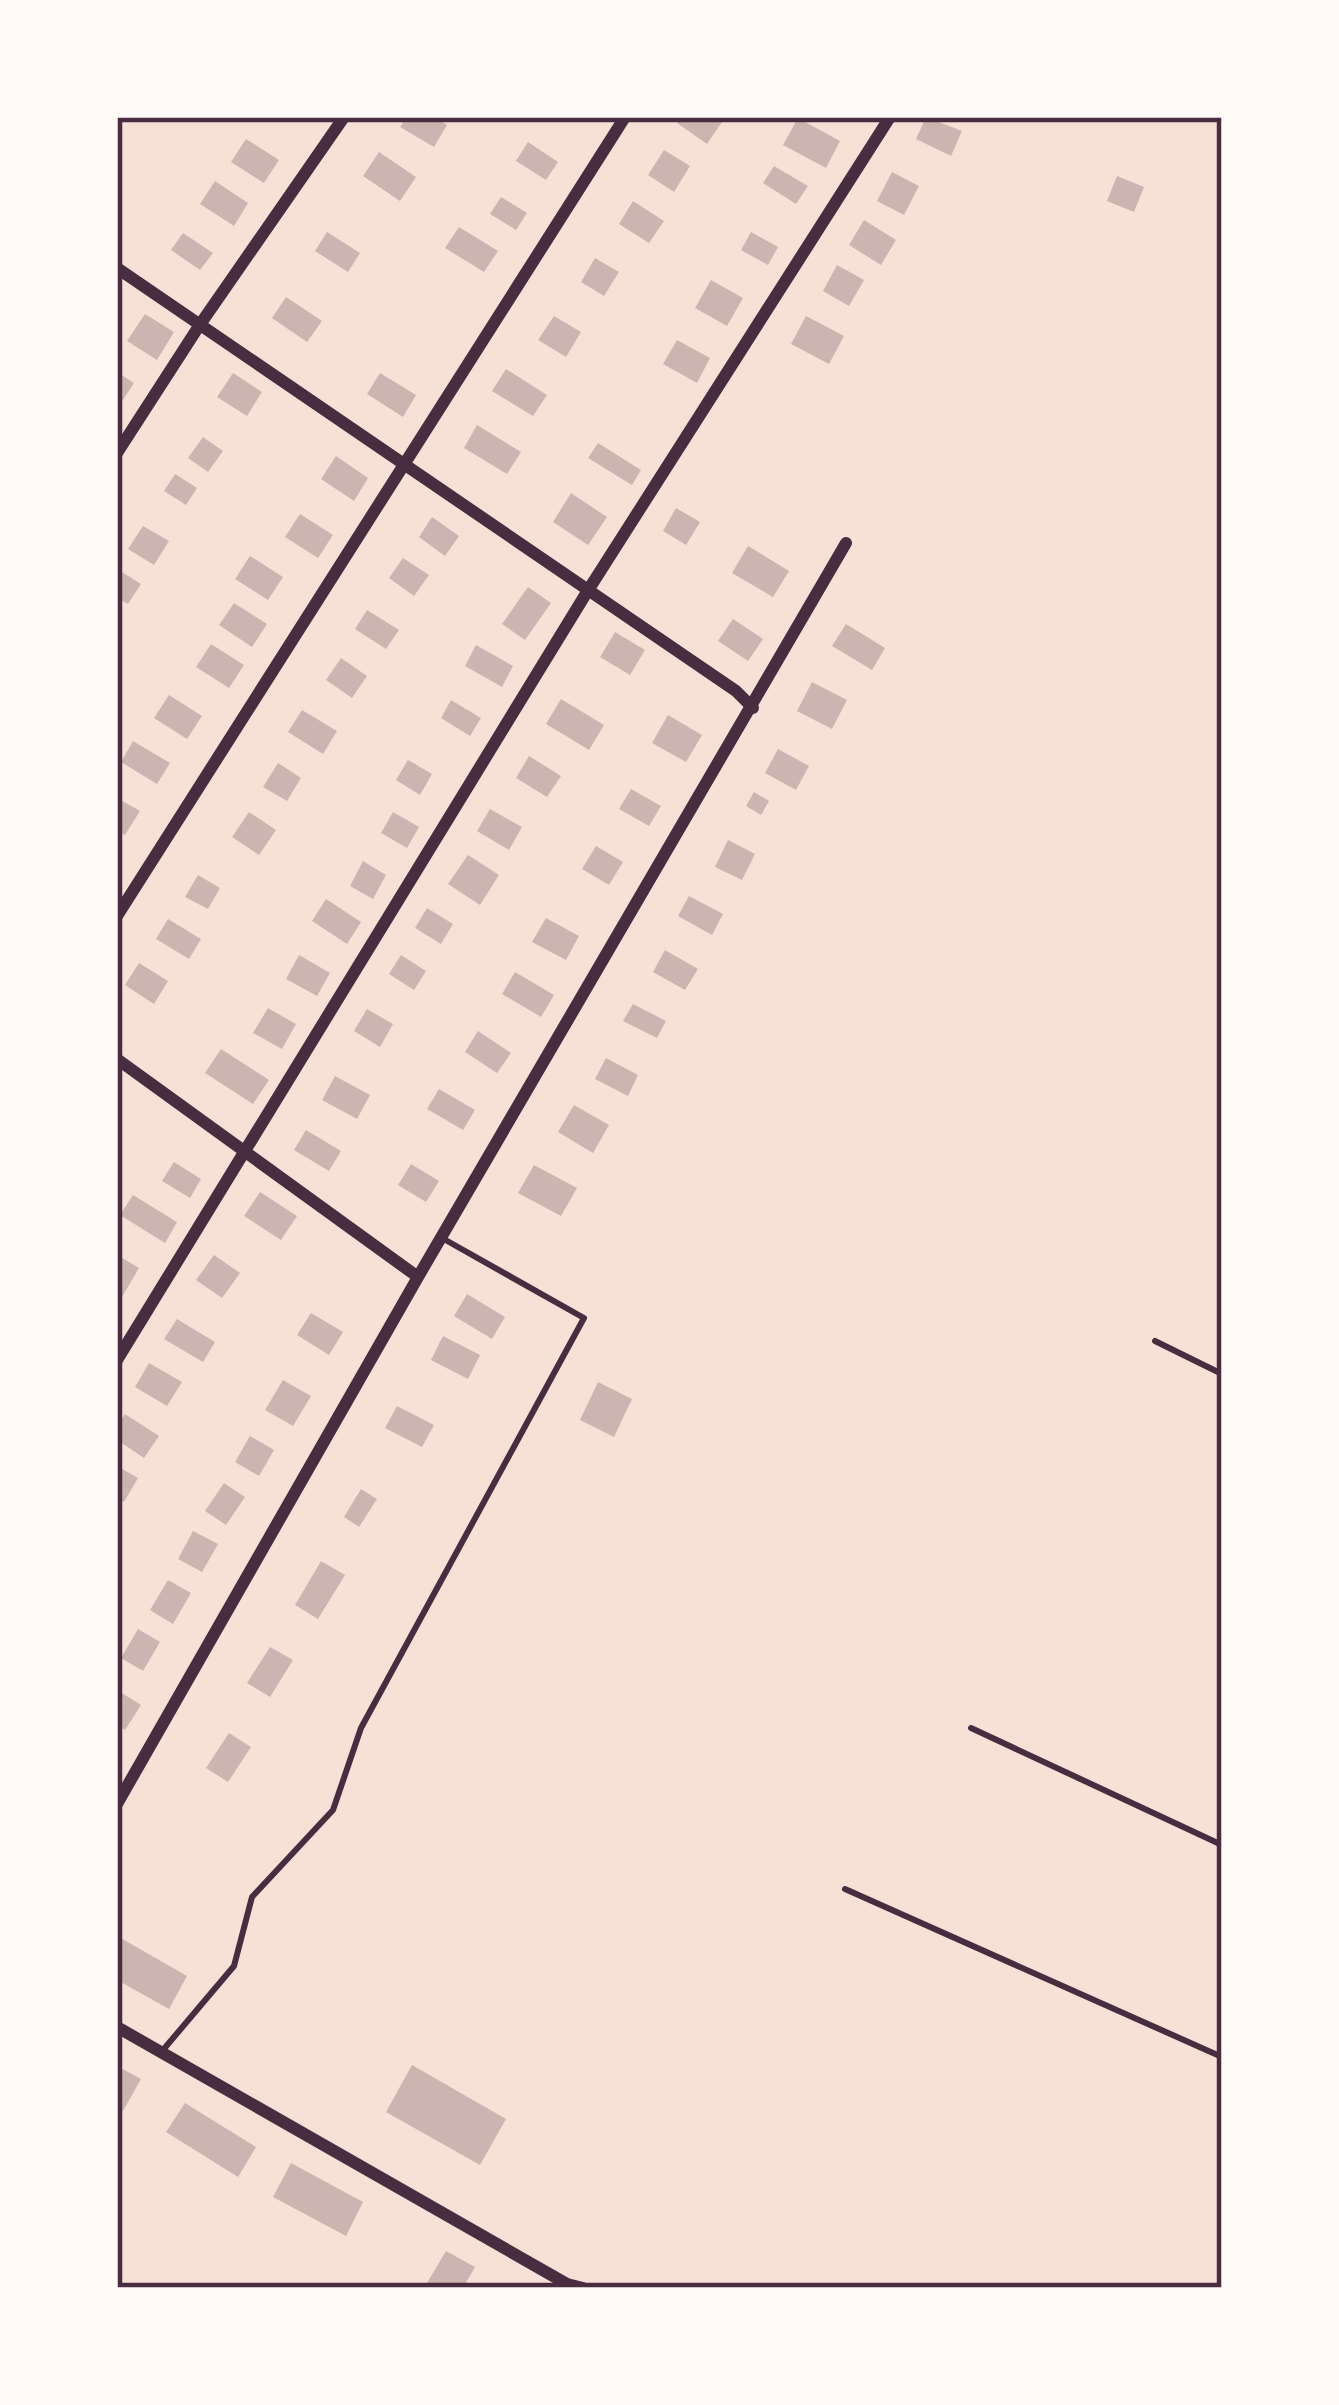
<svg xmlns="http://www.w3.org/2000/svg" width="1339" height="2405" viewBox="0 0 1339 2405" font-family="'Open Sans',sans-serif">
<style>
.building{fill:#ccb4b1}
.lines{fill:none;stroke-linecap:round;stroke-linejoin:round}
.service{stroke:#4a2c40;stroke-width:6}
.minor{stroke:#4a2c40;stroke-width:12}
.neatline{fill:none;stroke:#4a2c40;stroke-width:4.5}
</style>
<rect width="100%" height="100%" fill="#f7e1d7"/>
<path class="building" d="M406 117H435L447 125 434 147 400 127Z
M681 117H714L722 122 707 144 677 123Z
M926 117 962 131 951 156 916 139Z
M798 118 840 141 826 168 783 145Z
M246 139 279 160 264 183 231 162Z
M528 142 558 162 546 180 516 161Z
M664 150 690 166 674 192 648 175Z
M379 152 416 177 400 201 363 176Z
M774 166 808 186 796 204 763 183Z
M892 172 919 186 904 215 877 201Z
M1117 176 1144 187 1134 212 1107 201Z
M215 181 248 203 234 226 200 204Z
M501 197 527 213 516 230 490 214Z
M633 201 664 221 649 243 619 224Z
M864 220 896 240 881 265 849 245Z
M459 227 498 251 484 272 445 248Z
M327 232 360 253 348 272 315 251Z
M751 232 778 247 768 265 741 250Z
M183 233 213 253 200 270 171 250Z
M595 258 619 272 604 296 581 282Z
M837 265 864 280 849 306 823 291Z
M711 280 743 298 727 326 695 308Z
M286 297 322 321 307 342 272 318Z
M145 314 174 332 157 360 127 341Z
M554 316 581 332 566 357 538 340Z
M806 316 844 336 829 364 791 344Z
M677 340 710 358 697 383 663 364Z
M506 369 547 395 533 416 492 391Z
M117 372 134 383 117 409Z
M233 373 262 392 247 416 217 397Z
M380 373 416 395 403 417 367 394Z
M477 425 521 452 507 474 464 448Z
M203 437 223 451 208 472 188 458Z
M598 443 641 470 632 485 588 458Z
M336 456 368 478 354 501 321 479Z
M175 474 197 488 186 505 164 491Z
M571 493 607 517 588 545 553 522Z
M676 508 700 522 686 545 663 531Z
M300 514 333 535 318 558 285 537Z
M432 517 459 536 445 556 419 537Z
M143 526 169 541 154 565 128 549Z
M748 546 789 571 773 597 732 573Z
M250 556 283 577 268 600 235 579Z
M403 558 429 575 414 596 389 578Z
M117 569 141 584 128 604 117 598Z
M528 587 551 603 525 640 502 624Z
M234 603 267 624 252 647 219 625Z
M367 610 399 630 386 649 355 629Z
M733 619 763 639 748 661 718 641Z
M846 624 885 648 872 670 832 646Z
M615 632 645 650 630 675 600 657Z
M211 644 244 665 229 688 196 667Z
M476 645 513 666 502 687 465 666Z
M341 658 367 676 352 698 326 680Z
M812 682 847 700 832 729 797 711Z
M169 695 202 716 187 739 154 718Z
M561 699 604 725 589 750 546 724Z
M451 700 481 718 470 736 441 718Z
M302 710 337 731 323 754 288 732Z
M668 715 702 735 686 762 652 743Z
M133 741 170 763 157 784 121 762Z
M778 749 809 766 796 790 765 773Z
M529 756 561 776 547 797 516 778Z
M408 760 432 774 420 795 396 780Z
M278 763 301 778 287 801 263 787Z
M631 789 661 806 649 826 619 809Z
M754 792 769 801 761 815 746 806Z
M117 798 140 811 125 835 117 831Z
M490 809 522 827 509 850 477 831Z
M249 812 276 830 259 855 232 837Z
M393 812 419 827 407 848 381 833Z
M728 840 755 854 742 880 715 867Z
M596 846 623 862 609 885 582 869Z
M468 855 499 875 480 905 448 884Z
M363 861 386 875 373 899 350 886Z
M198 875 220 888 208 909 185 897Z
M689 896 723 914 712 935 678 916Z
M326 899 361 922 347 944 312 921Z
M427 908 453 924 441 944 415 928Z
M546 918 579 936 566 960 532 942Z
M168 919 201 939 189 959 156 939Z
M665 950 698 969 685 990 653 972Z
M299 955 330 973 317 996 286 979Z
M401 955 426 971 414 990 389 974Z
M139 963 168 981 154 1004 125 985Z
M515 972 554 995 541 1017 502 994Z
M633 1004 666 1021 657 1038 623 1021Z
M268 1008 296 1024 282 1049 253 1033Z
M367 1009 393 1024 380 1047 354 1031Z
M478 1031 511 1053 497 1073 465 1052Z
M221 1049 269 1080 253 1104 205 1073Z
M606 1058 638 1075 628 1096 595 1079Z
M335 1076 370 1095 357 1119 322 1100Z
M439 1089 475 1110 463 1130 427 1109Z
M574 1105 609 1125 593 1153 558 1132Z
M306 1130 341 1151 329 1171 294 1150Z
M174 1162 201 1179 190 1198 162 1181Z
M411 1164 439 1181 426 1202 398 1185Z
M534 1165 577 1188 561 1216 518 1193Z
M260 1192 297 1216 281 1240 244 1216Z
M133 1195 177 1222 165 1243 120 1215Z
M117 1255 139 1268 122 1297 117 1294Z
M214 1255 240 1273 222 1298 196 1280Z
M467 1294 505 1317 492 1339 454 1316Z
M311 1313 343 1332 329 1355 297 1335Z
M177 1319 215 1342 203 1362 164 1339Z
M443 1336 480 1355 468 1379 431 1360Z
M149 1363 182 1382 167 1406 135 1387Z
M283 1380 311 1396 293 1426 265 1410Z
M598 1382 632 1399 614 1437 580 1420Z
M397 1406 434 1425 422 1447 385 1428Z
M125 1414 159 1436 144 1458 117 1440V1426Z
M250 1436 274 1450 259 1476 235 1462Z
M117 1466 138 1478 124 1502 117 1498Z
M224 1483 245 1497 226 1525 205 1511Z
M361 1489 377 1499 359 1527 344 1517Z
M193 1531 218 1544 202 1572 178 1559Z
M321 1561 345 1575 318 1619 295 1605Z
M168 1580 191 1593 173 1624 150 1610Z
M138 1629 160 1642 143 1671 121 1658Z
M270 1647 293 1660 270 1697 247 1683Z
M117 1690 141 1705 125 1730 117 1725Z
M229 1733 251 1747 228 1782 206 1768Z
M119 1937 187 1976 169 2009 117 1980Z
M412 2065 506 2119 480 2165 386 2112Z
M117 2066 141 2079 123 2111 117 2107Z
M185 2103 256 2147 238 2177 166 2132Z
M291 2163 363 2202 346 2236 273 2197Z
M446 2251 475 2267 463 2288H424Z"/>
<g class="lines">
<path class="service" d="M1155 1341 1222 1374
M971 1728 1222 1845
M845 1889 1222 2057
M163 2050 234 1966 252 1897 333 1810 361 1728 584 1318 442 1238"/>
<path class="minor" d="M117 268 736 691 753 708
M117 453 199 326 344 117
M117 916 625 117
M117 1059 418 1277
M117 1360 587 592 890 117
M117 1804 418 1277 846 543
M117 2027 567 2284 583 2288"/>
</g>
<rect width="1339" height="2405" fill="none" stroke="#fffaf5" stroke-width="240"/>
<rect x="120" y="120" width="1099" height="2165" class="neatline"/>
</svg>
